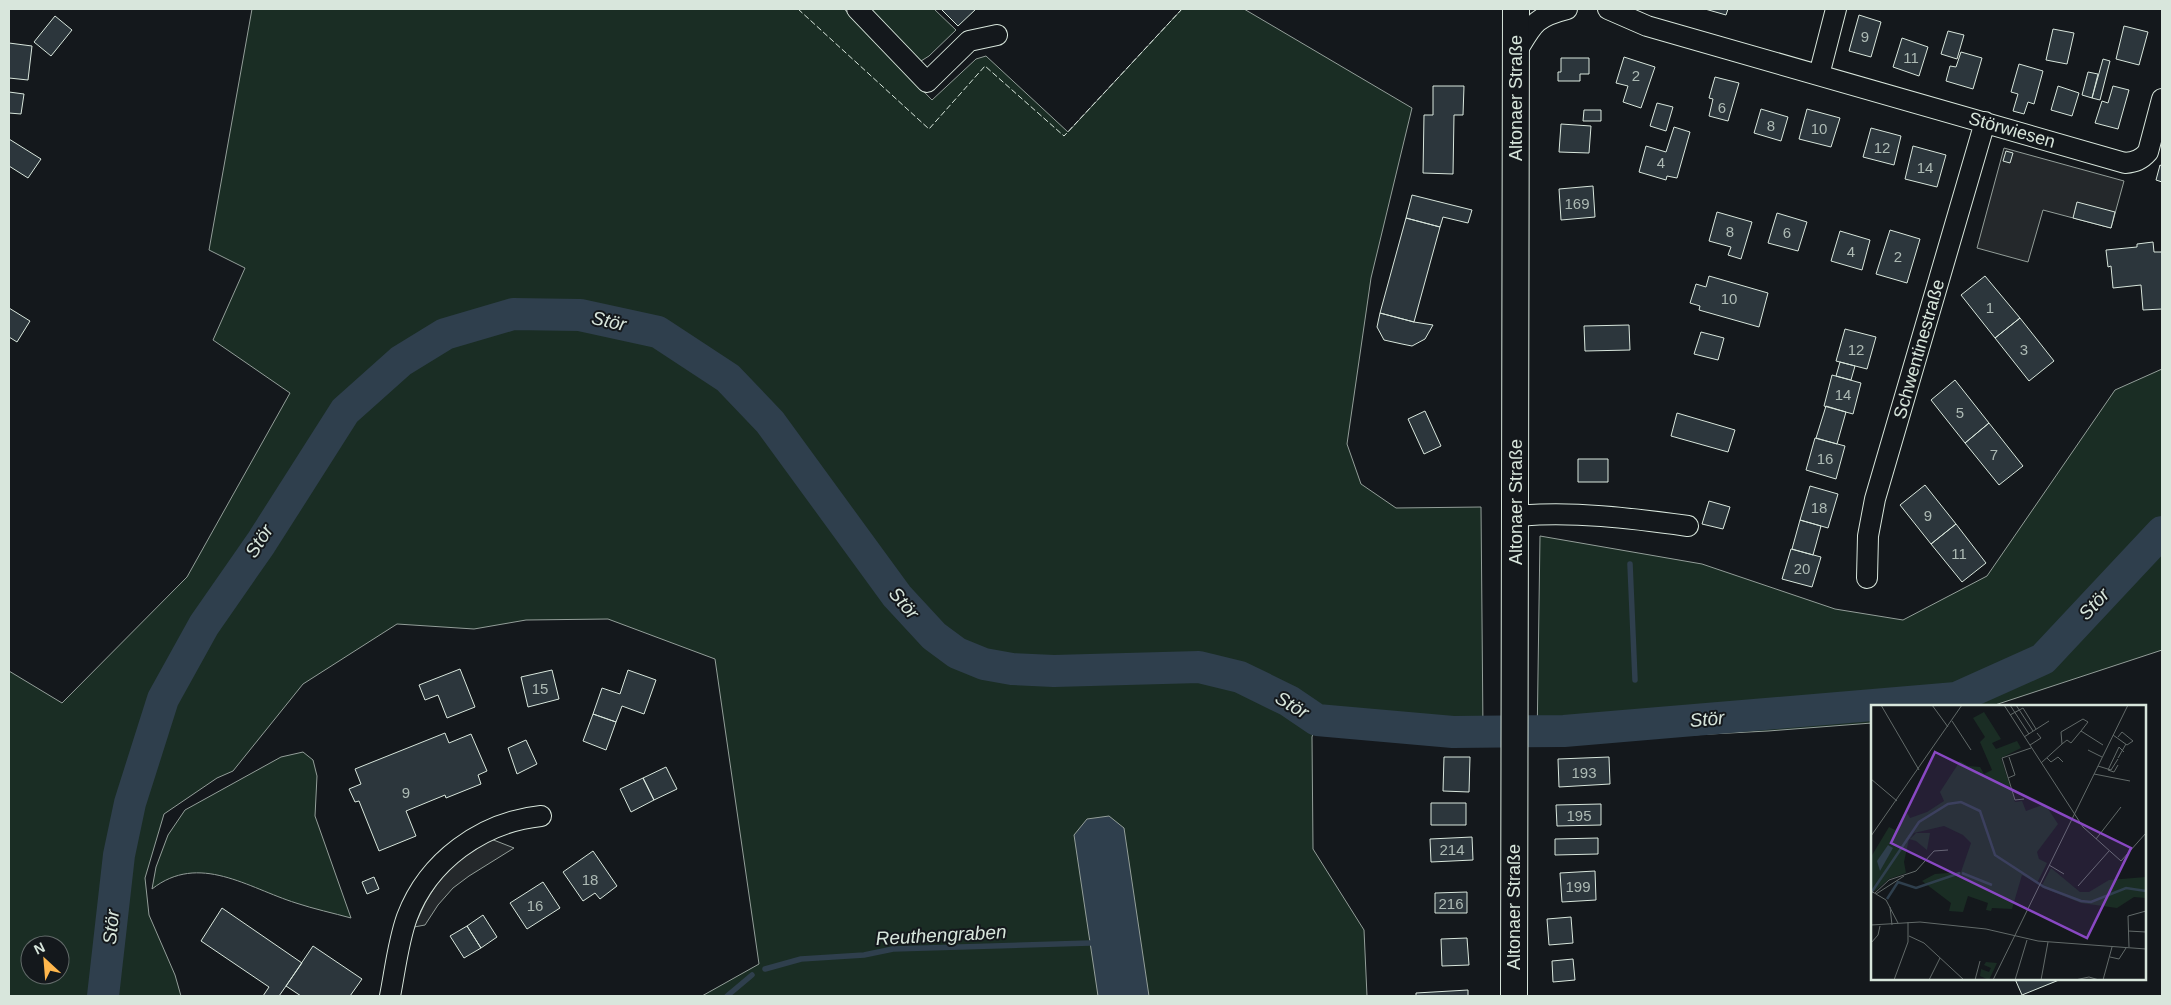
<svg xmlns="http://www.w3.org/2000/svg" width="2171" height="1005" font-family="Helvetica,sans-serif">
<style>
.green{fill:#1a2d24;stroke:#939e99;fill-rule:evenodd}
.parking{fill:#24282b;stroke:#939e99}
.water{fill:#2f3f4d;stroke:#939e99}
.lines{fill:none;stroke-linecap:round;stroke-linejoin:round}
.stream{stroke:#2f3f4d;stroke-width:5.5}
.river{stroke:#2f3f4d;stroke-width:32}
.building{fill:#2c363c;stroke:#d8e6dc}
.minor-casing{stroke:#d8e6dc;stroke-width:22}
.major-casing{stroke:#d8e6dc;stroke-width:28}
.minor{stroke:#14181c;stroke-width:20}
.major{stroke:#14181c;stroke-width:26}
.fence{stroke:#d8e6dc;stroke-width:1;stroke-dasharray:6 2.5;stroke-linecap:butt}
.labels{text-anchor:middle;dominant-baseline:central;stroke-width:4;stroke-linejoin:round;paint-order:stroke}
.number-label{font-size:15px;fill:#adbab4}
.street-label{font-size:18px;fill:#d8e6dc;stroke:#14181c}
.water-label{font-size:19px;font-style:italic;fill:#d8e6dc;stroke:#14181c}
.inset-river{fill:none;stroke:#2f3f4d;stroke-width:2.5}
.inset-road{fill:none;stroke:#626a69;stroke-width:1}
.view{fill:#8948c3;fill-opacity:0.15;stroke:#8948c3;stroke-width:2.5}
.inset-edge{fill:none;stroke:#d8e6dc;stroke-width:2.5}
</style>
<rect width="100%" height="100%" fill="#14181c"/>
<path class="green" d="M252,9H844L932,100L976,59L986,56L1068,132L1182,9H1244L1412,108L1371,278L1347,444L1361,484L1396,508L1481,507L1483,732H1453L1317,720L1312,737L1313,849L1364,930L1367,996H702L759,964L715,659L608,619L526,620L474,629L397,624L303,684L233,771L217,778L164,814L145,878L149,915L175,975L181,996H9V671L62,703L187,577L290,393L213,340L245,268L209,250ZM30,945H60V975H30Z
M868,9H934L956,30L929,56L921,61Z
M2162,369V650L1992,706H1872V723L1768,731L1537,743L1540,536L1702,564L1835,609L1903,620L1987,576L2115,390Z
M303,752L313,760L317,776L315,816L351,918C333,913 314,909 296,903C248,888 199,852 152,889L156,867L168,835L185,810L281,757Z"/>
<path class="parking" d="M2004,148L2124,181L2111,228L2043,210L2028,262L1977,248Z
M491,839L514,848L469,876L453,888L438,905L425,925L414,927L425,903L436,885L450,869L468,853Z"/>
<path class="water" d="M1109,816L1124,828L1149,996H1098L1074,835L1087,819Z"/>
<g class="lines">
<path class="stream" d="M1630,564L1635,680
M765,969L801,959L864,955L893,949L1090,943
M727,996L752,975"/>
<path class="river" d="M103,996L119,855L130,803L163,699L204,625L261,543L345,411L401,361L445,334L513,314L580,315L658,332L728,378L770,422L897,596L934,636L957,653L984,664L1012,669L1054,671L1199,667L1240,677L1289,701L1317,720L1453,732L1564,731L1956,698L2043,659L2162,532"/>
</g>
<path class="building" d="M941,9H976L958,26Z
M1705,9H1728L1726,15Z
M1859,15L1881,22L1871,57L1849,51Z
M55,16L72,30L51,56L34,42Z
M2124,26L2148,32L2139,65L2116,59Z
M2053,29L2074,33L2067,64L2046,60Z
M1948,31L1964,35L1957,59L1941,54Z
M1902,38L1928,47L1919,76L1893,67Z
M9,43L32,46L28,80L9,78Z
M1961,52L1982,58L1973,89L1946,81L1950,66L1956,67Z
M1624,57L1655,67L1641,108L1623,102L1628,86L1616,83Z
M1561,58H1589V74H1580V81H1558V72H1561Z
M2103,59L2110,61L2100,100L2092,98Z
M2019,64L2043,71L2034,104L2028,102L2024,114L2013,111L2018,94L2011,92Z
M2088,72L2098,74L2092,98L2082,95Z
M1715,77L1739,83L1728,121L1709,116L1713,99L1709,98Z
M1433,86H1464L1463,115H1454L1453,174L1423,173L1424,115H1433Z
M2058,86L2079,93L2072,116L2051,110Z
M2113,86L2129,90L2118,129L2095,123L2102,101L2108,103Z
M9,92L24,94L21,114L9,113Z
M1657,103L1673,107L1666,131L1650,126Z
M1761,109L1788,117L1781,141L1754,133Z
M1807,109L1840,118L1831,147L1799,139Z
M1584,110H1601V121H1583Z
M1561,124L1591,126L1589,153L1559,152Z
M1674,127L1690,132L1677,178L1667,176L1666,180L1639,172L1646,146L1666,152Z
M1871,128L1901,136L1894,165L1863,157Z
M9,139L41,159L28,178L9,166Z
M1913,146L1946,155L1937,187L1905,179Z
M2006,151L2013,153L2010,163L2003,161Z
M2160,165L2162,166V182L2156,180Z
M1593,186L1595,217L1561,220L1559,189Z
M1412,195L1472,210L1468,223L1443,217L1440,227L1406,218Z
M2077,202L2115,212L2111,228L2073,218Z
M1717,212L1752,222L1741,259L1728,255L1731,247L1709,241Z
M1777,213L1807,222L1798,251L1768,243Z
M1406,218L1440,227L1414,322L1380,313Z
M1890,230L1920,239L1907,283L1876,274Z
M1840,231L1870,240L1862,270L1831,261Z
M2153,242L2154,252H2162V309L2143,310L2141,285L2113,288L2111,266L2108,267L2106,250L2137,247V244Z
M1709,276L1768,293L1759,327L1699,310L1700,306L1690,303L1696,284L1706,287Z
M1985,276L2020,318L1995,338L1961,295Z
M9,308L30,321L17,342L9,337Z
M1380,313L1414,322L1433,325L1425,339L1412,346L1402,344L1384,340L1377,327Z
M2020,318L2054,361L2029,381L1995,338Z
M1629,325L1630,350L1585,351L1584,326Z
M1845,329L1876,337L1867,369L1836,361Z
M1701,332L1724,338L1718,360L1694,354Z
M1840,362L1855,366L1851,380L1836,376Z
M1832,375L1861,383L1853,414L1824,406Z
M1955,380L1989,423L1965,443L1931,400Z
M1826,406L1846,412L1837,444L1816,438Z
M1425,411L1441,446L1424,454L1408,419Z
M1677,413L1735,430L1728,452L1671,436Z
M1989,423L2023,466L1999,485L1965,443Z
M1815,438L1845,446L1836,479L1806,470Z
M1578,459H1608V482H1578Z
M1925,485L1956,524L1931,544L1900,505Z
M1810,486L1838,494L1828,528L1800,520Z
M1709,501L1730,507L1723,529L1702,524Z
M1800,520L1821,526L1813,555L1792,549Z
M1956,524L1986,563L1962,582L1931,544Z
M1791,549L1821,557L1812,587L1782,579Z
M460,669L475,707L447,718L438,695L425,700L419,685Z
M552,670L559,699L528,707L521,677Z
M628,670L656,680L644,714L622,706L616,722L593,714L602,688L620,694Z
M593,714L616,722L606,750L583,741Z
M445,733L449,743L471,734L487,771L478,775L481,784L446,798L445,795L406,811L416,836L379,851L359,801L355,802L349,789L361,784L355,769Z
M526,740L537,764L517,774L508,748Z
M1444,757H1470L1469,792L1443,791Z
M1609,757L1610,784L1559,787L1558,759Z
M666,767L677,789L654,800L643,778Z
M643,778L654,800L631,812L620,789Z
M1431,803H1466V825H1431Z
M1601,804V825L1557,826L1556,805Z
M1472,837L1473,860L1431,862L1430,839Z
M1598,838V854L1555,855V839Z
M593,851L617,886L600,899L595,893L583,901L563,872Z
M1595,871L1596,900L1562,902L1560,873Z
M374,877L379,889L367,894L362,882Z
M543,882L560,908L527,929L510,903Z
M1467,892V913H1435V893Z
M222,908L302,963L279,996H263L269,987L201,941Z
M483,915L497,937L481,948L467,926Z
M1571,917L1573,943L1549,945L1547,919Z
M467,926L481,948L464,958L450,936Z
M1467,938L1469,965L1442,966L1441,939Z
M313,946L362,979L350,996H301L286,986Z
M1573,959L1575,980L1553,982L1552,961Z
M2015,979H2058L2059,980L2022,995Z
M1468,990V996H1416V993Z"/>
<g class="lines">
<g class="minor-casing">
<path id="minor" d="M857,9L927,82L969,41L997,35
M1608,9L1647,26L2125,163C2135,162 2141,160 2148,152L2162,99
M1517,51C1533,24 1535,17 1567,9
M1819,75L1836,9
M1516,516C1573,511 1630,518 1688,526
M1867,578L1868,536L1875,499L1985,122
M390,996C395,971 398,942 407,917C428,861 482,822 541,816"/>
</g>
<g class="major-casing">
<path id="major" d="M1514,996L1516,9"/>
</g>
<use href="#minor" class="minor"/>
<use href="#major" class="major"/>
<path class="fence" d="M798,9L929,129L985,66L1064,136L1182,9"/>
</g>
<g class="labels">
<g class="number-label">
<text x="1865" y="36">9</text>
<text x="1911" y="57">11</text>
<text x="1636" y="75">2</text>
<text x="1722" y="107">6</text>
<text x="1771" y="125">8</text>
<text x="1819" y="128">10</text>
<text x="1882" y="147">12</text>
<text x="1661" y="162">4</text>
<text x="1925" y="167">14</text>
<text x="1577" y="203">169</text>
<text x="1730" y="231">8</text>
<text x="1787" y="232">6</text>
<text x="1851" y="251">4</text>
<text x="1898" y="256">2</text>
<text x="1729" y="298">10</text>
<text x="1990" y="307">1</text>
<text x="1856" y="349">12</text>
<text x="2024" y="349">3</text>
<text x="1843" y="394">14</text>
<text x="1960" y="412">5</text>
<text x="1994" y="454">7</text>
<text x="1825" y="458">16</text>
<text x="1819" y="507">18</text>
<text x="1928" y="515">9</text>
<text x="1959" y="553">11</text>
<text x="1802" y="568">20</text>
<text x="540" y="688">15</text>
<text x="1584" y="772">193</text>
<text x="406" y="792">9</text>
<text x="1579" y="815">195</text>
<text x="1452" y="849">214</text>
<text x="590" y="879">18</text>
<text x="1578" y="886">199</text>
<text x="1451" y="903">216</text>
<text x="535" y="905">16</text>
</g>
<g class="street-label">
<text transform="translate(1516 98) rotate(-90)">Altonaer Straße</text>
<text transform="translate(2012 130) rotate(16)">Störwiesen</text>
<text transform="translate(1919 349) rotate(-74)">Schwentinestraße</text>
<text transform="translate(1516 502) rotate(-90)">Altonaer Straße</text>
<text transform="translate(1514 907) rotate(-90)">Altonaer Straße</text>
</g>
<g class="water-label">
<text transform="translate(609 321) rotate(13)">Stör</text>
<text transform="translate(259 541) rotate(-57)">Stör</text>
<text transform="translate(904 603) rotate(49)">Stör</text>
<text transform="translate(2094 604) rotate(-47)">Stör</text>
<text transform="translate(1292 705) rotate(31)">Stör</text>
<text transform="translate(1707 719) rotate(-5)">Stör</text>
<text transform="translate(111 927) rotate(-84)">Stör</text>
<text transform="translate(941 935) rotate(-3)">Reuthengraben</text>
</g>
</g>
<g transform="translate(1871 705)">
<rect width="275" height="275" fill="#14181c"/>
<path d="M113,7L130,34L121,38L125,44L146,36L150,43L130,53L144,97L151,96L155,106L174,99L187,119L166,147L168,154L176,158L166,178L151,170L141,204L121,203L120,206L115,205L117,198L97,191L92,207L78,206L80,198L51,176L64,169L90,167L100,138L92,130L73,121L43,128L39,134L45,128H59L56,145L45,136L38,134L33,157L35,168L18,174L4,186L0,184V152L18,122L24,125L36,108L39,113L56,107L73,96L69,87L89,56L97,61L109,62L113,69L121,65L109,37L114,32L102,13ZM180,163L209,187H218L238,175L275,172V193L263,192L246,203L210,198L170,182ZM115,257L126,258L118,275L109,271L110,264L118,267L120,263L113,260Z" fill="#1a2d24"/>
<path d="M17,140L22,143L9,166L6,156Z" fill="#2f3f4d"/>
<path class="inset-river" d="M91,168L121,180M0,188L48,117L77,99L90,97L109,106L124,150L173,182L210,196L220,197L255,183L275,186M16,194L27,177L45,183L89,168"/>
<path class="inset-road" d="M10,0L48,65M61,0L77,22M133,0L212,122L250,156L275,128M139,0L158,29M145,0L162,26M139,10L152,3L165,24M81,16L100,45M242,30L256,40L262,36L251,27L247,32M153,32L178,16M191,39L196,35L200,38L210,26M159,40L170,33L166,28M217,45L231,52M176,53L180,57L187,52L192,57M247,53L255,39M170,58L191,39L190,27L212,14L217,17L210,26L232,40M247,60L243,67L237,65L248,42L253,47M227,61L240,65L247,54M223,69L259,76M137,73L144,70L138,52M0,74L26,96M153,94L144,95L131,53L160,43M0,131L91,0M225,134L250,102M178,160L193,169M207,181L238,146M0,186L15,195L27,218M4,188L18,175L45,166L63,146L77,145M5,189L33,171M19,202L21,220M0,220L49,217L115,224L167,236L275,244M257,226L275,227M38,231L53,238L93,275M0,238L7,230L9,221M258,242L257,211L275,206M239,252L248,254L255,243M23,275L37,237V217M58,275L69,253M104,275L109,256M122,275L257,0M144,275L156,235M170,275L177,237M204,275L218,272L228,275M232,275L241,242"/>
<path class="view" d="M64,47L260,143L216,233L20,138Z"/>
<rect width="275" height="275" class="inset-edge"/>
</g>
<rect width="2171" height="1005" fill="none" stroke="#d8e6dc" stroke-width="20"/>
<g transform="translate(45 960) rotate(334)"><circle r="24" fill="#14181c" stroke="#626a69"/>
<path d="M0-4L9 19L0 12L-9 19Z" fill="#ffb74d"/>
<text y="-8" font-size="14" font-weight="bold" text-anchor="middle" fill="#d8e6dc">N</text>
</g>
</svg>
